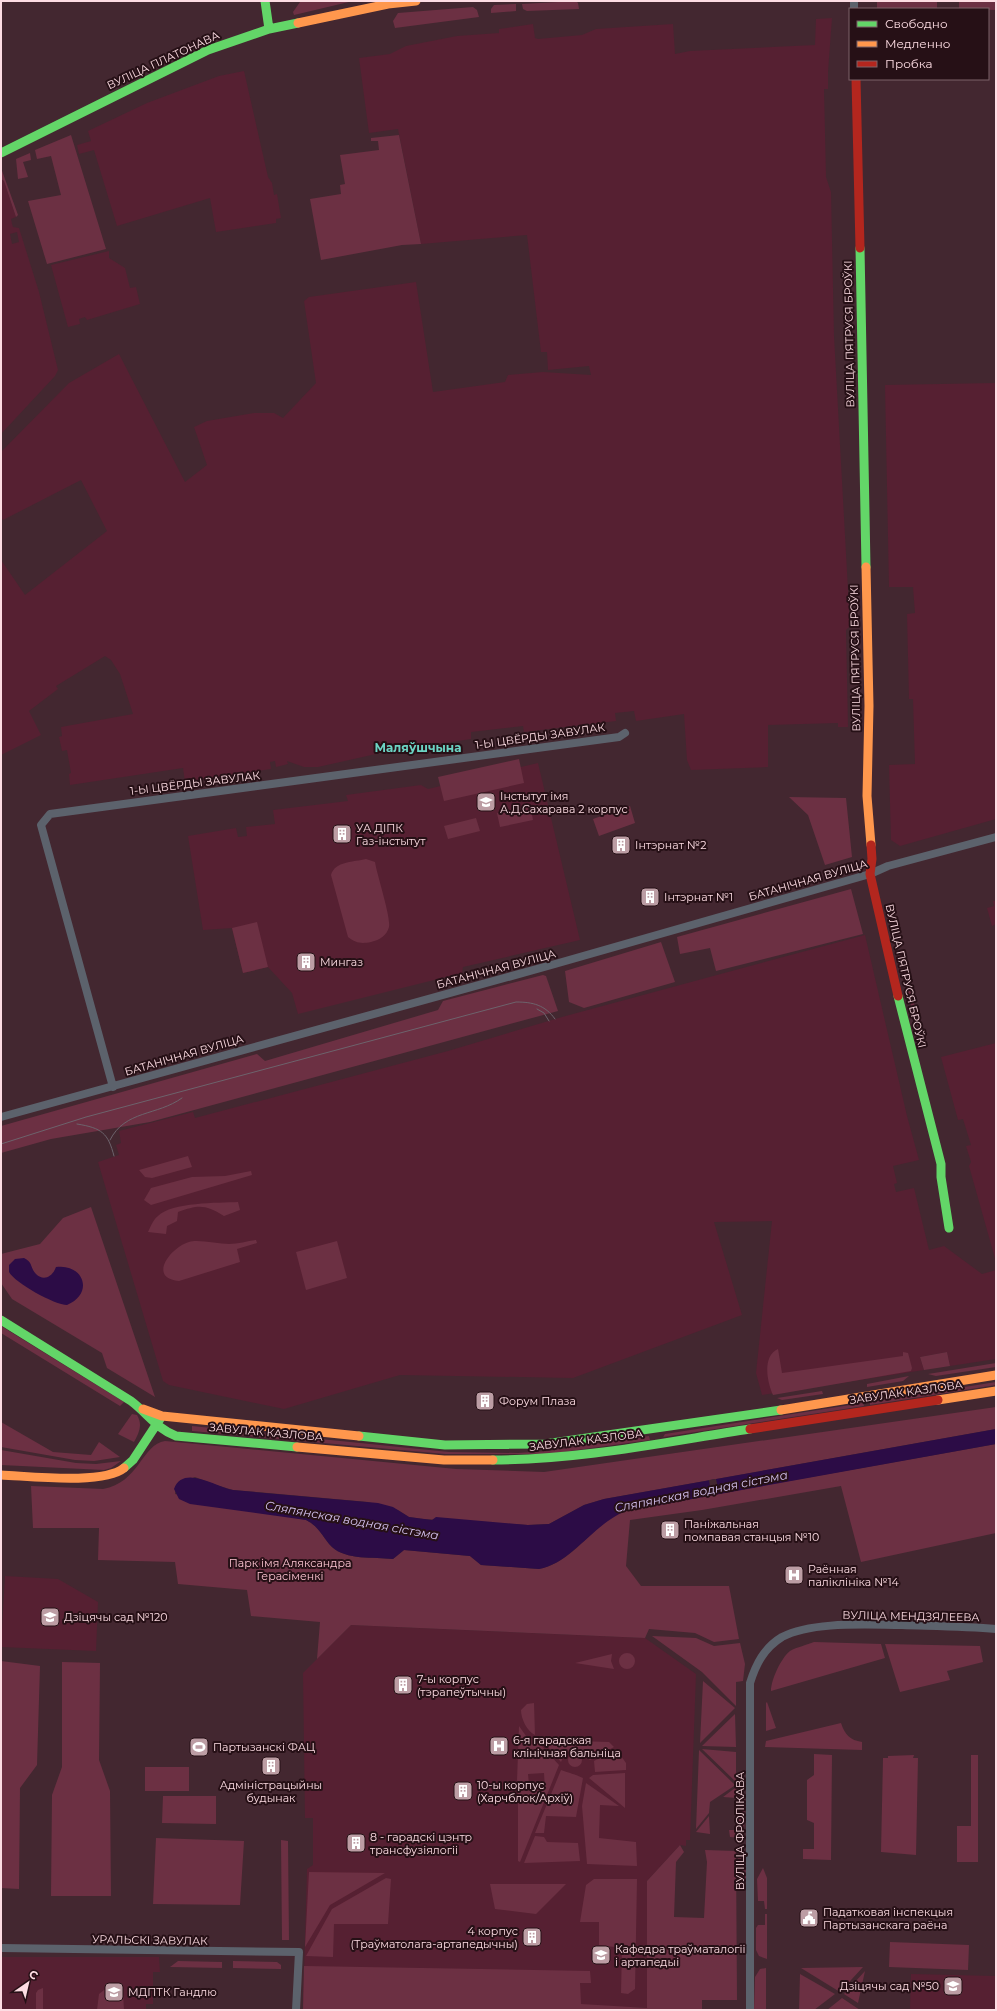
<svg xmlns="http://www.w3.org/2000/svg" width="997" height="2011" font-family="Montserrat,sans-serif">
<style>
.built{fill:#562032;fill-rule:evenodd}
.green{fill:#6c3043}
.water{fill:#2c0c46}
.pier{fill:#432730}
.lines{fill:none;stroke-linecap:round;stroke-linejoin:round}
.street{stroke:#5c626c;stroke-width:8}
.fast{stroke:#63d668;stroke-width:9}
.slow{stroke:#ff974d;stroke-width:9}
.jam{stroke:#b3261e;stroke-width:9}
.tram{stroke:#6d636c;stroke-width:1}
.labels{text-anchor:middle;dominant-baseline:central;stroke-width:4;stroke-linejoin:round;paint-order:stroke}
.street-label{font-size:11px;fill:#fddce3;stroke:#261016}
.poi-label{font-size:11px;fill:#fddce3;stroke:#261016;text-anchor:start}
.park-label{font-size:11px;fill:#fbc3d0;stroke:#261016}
.neighbourhood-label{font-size:12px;font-weight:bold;fill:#6cd4c4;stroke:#261016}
.water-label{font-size:12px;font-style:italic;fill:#d5c3f1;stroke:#261016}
</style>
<rect width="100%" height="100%" fill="#432730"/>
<path class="built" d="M832,18L828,72V89H824L826,177L831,192L834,336L850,626L846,630L848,727H838V723L768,725V767L691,770L687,760L684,714L636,721L634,711L615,713L616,721L524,732L523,726L471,732V739L376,754L318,767H304L287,761L288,764L276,767L275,761L270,762L271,769L185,782L183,768L70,785L69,774L71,773L67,750L62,751L59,737L62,736L61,727L133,714L120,674L111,660L105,656L56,686L58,689L29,711L41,735L1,755V560L25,595L107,531L81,480L3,520L1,517V452L69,383L119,354L185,482L207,465L194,427L207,421L254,413H274L283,418L316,383L304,301L309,297L416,282L433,392L505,382L508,375L543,372L591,375L589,366L548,370L547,352H541L527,235L421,244L398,129L369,133L359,58L390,54L406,46L457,36L499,33V29L533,24L535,38L538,39L582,35L596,29L673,24L675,54L690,51L815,45L816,19Z
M244,71L268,177L272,183L274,195L277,194L281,218L276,219V223L216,232L210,198L117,226L94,150L79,154L77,145L91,141L88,131L147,103L219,76Z
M1,179L4,181L16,217L11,219L12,224L13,227L19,228L39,292L58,370L55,376L1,434ZM17,232L19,242L12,244L10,234Z
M109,251V258L125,268L130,288L136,287L140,304L87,320L85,317L79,319L80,324L68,327L51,265Z
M996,383V819L900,846L891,840L889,765L915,764L913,699H909L907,614L915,613L913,587H889L885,385Z
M538,763L580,940L463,967L462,973L298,1014L292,993L268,967L243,973L232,928L203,930L188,836L236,828L238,837L247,836L246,827L275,824L273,810L348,801L346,795L421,785L428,789Z
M993,901H996V924L992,926L987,908L994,906Z
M865,935L907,1116L919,1160L893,1166L897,1183L894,1184L896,1192L914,1188L929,1250L944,1246L982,1274L996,1270V1359L950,1366L947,1352L920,1357L924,1370L762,1395L756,1373L772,1221L714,1222L742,1315L573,1378L400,1375L284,1409L169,1385L163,1381L98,1162L119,1155L116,1145L121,1143L119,1131L193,1112L195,1118L448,1051L562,1017Z
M996,1043V1262L969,1166L971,1162L966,1146L971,1145L963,1119L958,1120L941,1057Z
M5,1576L58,1579L98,1602L96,1651L1,1647Z
M351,1625L645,1638L696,1674L690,1840H686V1846L680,1845L647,1881V2008L631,2007V2010H303L307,1869L313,1865V1818H305L303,1673Z
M1,1957H159L160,1972H153V2004H146V2010H1Z
M911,1974L996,1976V2010H910Z"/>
<path class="green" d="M309,1H353L294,15L293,12L300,2Z
M576,1L578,3L579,9L527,11L523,9L522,4Z
M877,1H937V9H877Z
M959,1H996V10L959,9Z
M516,4V11L491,13V9L494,5Z
M473,7L477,10L479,17L395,28L393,21L398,13Z
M71,135L106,249L47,264L28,201L61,195L51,156L37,159L35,150Z
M399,135L421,244L402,245L321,260L310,199L341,194L340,185L345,184L340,155L379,150L378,141H371V138Z
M30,153L31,160L23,162L28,177L18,179L16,159Z
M1,168L18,215L16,217L4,181L1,179Z
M519,759L524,783L444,801L438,777Z
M789,797L846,798L852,857L825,865L808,815Z
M530,805L533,820L500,827L497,813Z
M630,806L635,823L599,836L593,819Z
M476,818L480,831L448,839L444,826Z
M366,859L375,862C377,875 391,917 389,927C387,935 380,940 371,942C361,944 356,943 348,937L331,875C335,861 354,862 366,859Z
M851,889L863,934L716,971L710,948L680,954L677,937Z
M257,922L268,967L243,973L232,928Z
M661,942L675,982L584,1008L569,1002L565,971Z
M904,968L921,1028L916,1024L902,972Z
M543,975L546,976L558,1011L150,1122L51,1139L1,1153V1126L257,1054L265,1061L438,1010L443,1001Z
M188,1156L192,1167L152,1178L145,1177L139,1170Z
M251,1171L252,1175L151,1205L144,1200L151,1188L192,1177L225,1176Z
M238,1202L240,1210L224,1216C205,1204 198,1205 178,1212L177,1221L167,1226L166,1234L148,1232C151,1226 153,1220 158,1216C172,1202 218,1203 238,1202Z
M91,1207L155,1397L107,1368L102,1353L12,1299L1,1283V1254L40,1244L63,1218Z
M256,1240L257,1243L237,1249L240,1262L179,1281C147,1278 171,1247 189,1242C198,1239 218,1244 229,1244C238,1244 247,1241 256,1240Z
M337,1241L347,1278L306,1290L296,1252Z
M1,1326L124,1402L120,1406L1,1333Z
M778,1349L782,1373L903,1356V1352L908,1353L912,1368L911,1371L773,1395C767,1382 762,1356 778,1349Z
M947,1352L950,1366L924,1370L920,1357Z
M996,1363V1367L936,1376L928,1374Z
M909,1376L903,1381L867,1387V1384Z
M996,1382V1385L870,1405V1402Z
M822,1391L823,1394L782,1400L777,1398Z
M863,1403L864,1406L663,1437L665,1434Z
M996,1407V1429L604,1499L584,1505L549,1524L528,1525L423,1519L409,1517L398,1510L368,1502L233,1490L216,1485L195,1477L176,1485L175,1494L306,1520C320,1527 322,1537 332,1547C346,1560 374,1557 393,1559L404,1550L470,1556L481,1565L539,1569C571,1563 590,1529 617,1514C623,1511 631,1509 638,1508L996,1444V1533L861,1562L841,1486L702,1510L630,1520L626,1566L641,1586H729L739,1639L714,1642L695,1633L649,1629L645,1638L351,1625L317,1659L320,1622L251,1616L247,1590L178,1584L175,1562L98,1560L99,1528H33L31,1486L103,1489C139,1483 142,1444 165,1441L456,1469L544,1472Z
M132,1414L137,1415C143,1425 139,1433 134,1442L118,1434Z
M1,1422L53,1452L91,1455L99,1442L120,1457L94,1461L75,1460L1,1447Z
M192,1426L449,1452L518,1453L548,1451L649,1436L650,1440L548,1454H445L192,1431Z
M1,1450L76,1463L96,1464L121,1461L111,1468L104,1470L1,1465Z
M652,1636L696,1638L714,1646L740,1643L745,1664L743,1681L736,1682V1706L702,1672Z
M814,1642L881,1644L885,1658L771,1691C771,1680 781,1658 790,1651C797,1647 807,1645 814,1642Z
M885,1644L980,1646L983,1662L947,1671L950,1680L900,1692Z
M619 1661a8 8 0 1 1 16 0a8 8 0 1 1-16 0Z
M612,1654L611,1661L614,1669L575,1663Z
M1,1661L40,1666L37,1765L20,1788L19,1889L1,1888Z
M62,1662L100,1663L99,1760L110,1791L111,1896H51L52,1795L62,1767Z
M703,1681L735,1708L700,1743Z
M767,1702L776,1728L766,1731V1703Z
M534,1703L535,1735C527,1731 521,1719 521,1710L527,1704Z
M735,1714L736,1747L702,1746Z
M841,1723C845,1735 850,1740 862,1742V1750L765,1747L766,1741Z
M519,1726L526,1736L536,1740L559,1765L520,1862L518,1861V1791L545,1789L544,1773L528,1774L529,1785H522L517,1781Z
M542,1740L609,1742L614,1747L590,1760C581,1752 577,1747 565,1753L561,1762Z
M616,1749L626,1763V1770L595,1772L594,1761Z
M702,1749L736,1752V1782Z
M699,1750L735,1785L734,1786L710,1802L709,1813L696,1829Z
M568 1760a7 7 0 1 1 14 0a7 7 0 1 1-14 0Z
M814,1754L832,1755L831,1860L803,1859V1849H814V1823L807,1820V1780L814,1775Z
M914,1755L913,1758H918L916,1855L881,1852L883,1758H888V1756Z
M971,1755H978V1862H957V1826H971Z
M145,1767H189V1791H145Z
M561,1770C569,1773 575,1774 583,1778L576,1817L546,1816L544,1833H535Z
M625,1773V1808L589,1778L593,1775Z
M586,1783L619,1806L600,1805L599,1838L636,1842L637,1866L587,1864L582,1806Z
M735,1788L745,1796L744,1831L741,1838L730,1837L729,1830H737V1798L723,1797Z
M163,1796H216V1824L162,1823Z
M709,1816L710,1834L696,1832Z
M535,1836L544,1837L547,1842L578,1843L580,1861L524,1863Z
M156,1838L244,1841L240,1905L153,1904Z
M281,1840L288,1841L289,1940H282Z
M680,1845L684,1852L676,1862L674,1917L704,1918L707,1862L705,1850L736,1851L737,2000H702V2010H303L304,1966L590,1971L591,1983H580L581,2004L647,2008V1881Z
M738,1851L745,1857L746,1879L738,1878Z
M763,1868L767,1878V1909H765L764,1901H758L757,1879Z
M309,1872L385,1873L330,1905L305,1947Z
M386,1878L391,1879L388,1924H334L333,1957L306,1956L332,1909Z
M594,1879H637L635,1989L628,1994L621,1993L622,1948L599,1945V1922H580L586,1885Z
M490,1884H566L536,1914L495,1909Z
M765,1914H767V1959L759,1956L756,1950V1928L758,1925H765Z
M890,1942L969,1945L968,1970L889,1967Z
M178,1961L222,1962V1968L170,1967Z
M233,1961L277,1962L281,1965V1969L233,1968Z
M863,1967L840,1992L801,1968Z
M766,1968V2010H754L755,1977L760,1969Z
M865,1971L858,2003L844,1994Z
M800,1974L835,1994L814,2010H799Z
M108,1987L116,1988L123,1993L124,2010H97L99,1994Z
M43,1988V2010H36V1993L38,1990Z
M842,1998L860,2010H827Z"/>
<path class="water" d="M24,1258C33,1262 30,1268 36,1274C44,1282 53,1276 56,1267C83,1263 95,1293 67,1305C55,1305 15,1283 9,1272V1265L15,1259Z
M996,1429V1444L626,1511C594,1523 572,1563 539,1569L481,1565L470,1556L404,1550L393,1559C374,1557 346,1560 332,1547C322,1537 320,1527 306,1520L190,1504L179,1499L174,1489C183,1464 216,1487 233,1490L378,1503L393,1507L409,1517L432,1520L436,1517L528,1525L549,1524L584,1505L604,1499Z"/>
<path class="pier" d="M716,1479L719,1493L711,1494L709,1480Z"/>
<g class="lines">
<path class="street" d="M854,1V9
M113,1087L41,825L50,814L619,737L625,733
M1,1117L555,964L870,874L888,866L996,837
M1,1948L299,1952L296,2010
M750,2010V1683C756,1664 764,1648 782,1637C813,1621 868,1625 902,1625C933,1626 965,1626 996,1629"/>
<path class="fast" d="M265,1L269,29
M1,153L208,50L269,29L298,23
M860,248L866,567
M898,996L941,1164V1177L949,1228
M1,1320L131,1401C147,1413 157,1429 176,1436L297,1447
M359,1436L445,1445L545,1444L781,1410
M493,1460C580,1460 665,1442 750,1429
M124,1468L133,1460L160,1419"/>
<path class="slow" d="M298,23L388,4L416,1
M866,567L869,706L867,796L871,845
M938,1400L996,1391
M143,1409L162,1416L359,1436
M781,1410L996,1375
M297,1447L444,1460H493
M1,1475C29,1476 103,1485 124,1468"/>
<path class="jam" d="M856,79L860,248
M871,845L872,859L870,874L898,996
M750,1429L938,1400"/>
<path class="tram" d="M537,1009L544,1013L549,1021
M77,1124C102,1128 108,1133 114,1156
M110,1140C125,1110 157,1116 182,1098
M1,1144L86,1117L516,1002C533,1002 545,1005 555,1019"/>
</g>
<defs>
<g id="university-square" transform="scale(1)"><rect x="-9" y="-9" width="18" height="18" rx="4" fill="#bc9da4" stroke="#261016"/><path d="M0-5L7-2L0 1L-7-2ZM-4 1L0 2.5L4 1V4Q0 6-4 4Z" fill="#fff"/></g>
<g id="building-square" transform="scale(1)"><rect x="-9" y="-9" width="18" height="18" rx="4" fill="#bc9da4" stroke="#261016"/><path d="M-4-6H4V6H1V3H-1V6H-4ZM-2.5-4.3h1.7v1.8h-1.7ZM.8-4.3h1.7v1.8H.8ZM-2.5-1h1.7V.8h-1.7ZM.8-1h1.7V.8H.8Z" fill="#fff"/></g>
<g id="hospital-square" transform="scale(1)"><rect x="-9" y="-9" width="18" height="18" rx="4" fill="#bc9da4" stroke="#261016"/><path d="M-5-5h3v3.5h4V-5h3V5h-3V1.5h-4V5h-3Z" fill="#fff"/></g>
<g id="school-square" transform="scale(1)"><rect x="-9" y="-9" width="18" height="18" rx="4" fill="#bc9da4" stroke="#261016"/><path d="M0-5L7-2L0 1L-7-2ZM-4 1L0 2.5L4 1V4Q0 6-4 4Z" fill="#fff"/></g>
<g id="stadium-square" transform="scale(1)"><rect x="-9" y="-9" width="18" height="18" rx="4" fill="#bc9da4" stroke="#261016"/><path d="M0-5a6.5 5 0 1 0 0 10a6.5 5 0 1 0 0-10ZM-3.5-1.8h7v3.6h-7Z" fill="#fff"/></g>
<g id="civic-square" transform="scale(1)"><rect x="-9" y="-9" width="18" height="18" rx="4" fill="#bc9da4" stroke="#261016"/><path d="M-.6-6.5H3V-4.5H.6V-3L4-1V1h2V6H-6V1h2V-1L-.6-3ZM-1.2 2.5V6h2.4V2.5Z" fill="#fff"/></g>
</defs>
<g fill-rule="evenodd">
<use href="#university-square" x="486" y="802"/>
<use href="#building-square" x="342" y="834"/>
<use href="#building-square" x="621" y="845"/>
<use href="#building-square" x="650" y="897"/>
<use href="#building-square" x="306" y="962"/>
<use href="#building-square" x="485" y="1401"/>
<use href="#building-square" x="670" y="1530"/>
<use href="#hospital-square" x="794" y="1575"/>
<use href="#school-square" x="50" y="1617"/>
<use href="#building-square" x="403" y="1685"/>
<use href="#hospital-square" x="499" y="1746"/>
<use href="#stadium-square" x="199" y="1747"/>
<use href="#building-square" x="271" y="1766"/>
<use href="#building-square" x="463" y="1791"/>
<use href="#building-square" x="356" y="1843"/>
<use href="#civic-square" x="809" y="1918"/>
<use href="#building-square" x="532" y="1937"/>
<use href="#university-square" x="601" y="1955"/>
<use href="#school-square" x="953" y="1986"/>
<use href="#university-square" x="114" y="1992"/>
</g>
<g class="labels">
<g class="street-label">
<text transform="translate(163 60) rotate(-25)">ВУЛІЦА ПЛАТОНАВА</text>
<text transform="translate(849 334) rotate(-91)">ВУЛІЦА ПЯТРУСЯ БРОЎКІ</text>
<text transform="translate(855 658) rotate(-91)">ВУЛІЦА ПЯТРУСЯ БРОЎКІ</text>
<text transform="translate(540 736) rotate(-8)">1-Ы ЦВЁРДЫ ЗАВУЛАК</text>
<text transform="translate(195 783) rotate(-7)">1-Ы ЦВЁРДЫ ЗАВУЛАК</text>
<text transform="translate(808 880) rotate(-16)">БАТАНІЧНАЯ ВУЛІЦА</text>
<text transform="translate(496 969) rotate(-15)">БАТАНІЧНАЯ ВУЛІЦА</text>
<text transform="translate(906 976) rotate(77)">ВУЛІЦА ПЯТРУСЯ БРОЎКІ</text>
<text transform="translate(184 1055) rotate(-16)">БАТАНІЧНАЯ ВУЛІЦА</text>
<text transform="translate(906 1392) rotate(-8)">ЗАВУЛАК КАЗЛОВА</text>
<text transform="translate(266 1432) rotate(5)">ЗАВУЛАК КАЗЛОВА</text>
<text transform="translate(586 1440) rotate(-7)">ЗАВУЛАК КАЗЛОВА</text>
<text transform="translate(911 1616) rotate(1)">ВУЛІЦА МЕНДЗЯЛЕЕВА</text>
<text transform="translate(740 1831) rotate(-90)">ВУЛІЦА ФРОЛІКАВА</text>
<text transform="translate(150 1940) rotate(1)">УРАЛЬСКІ ЗАВУЛАК</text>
</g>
<g class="poi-label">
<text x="500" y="796">Інстытут імя<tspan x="500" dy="13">А.Д.Сахарава 2 корпус</tspan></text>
<text x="356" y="828">УА ДІПК<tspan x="356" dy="13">Газ-інстытут</tspan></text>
<text x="635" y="845">Інтэрнат №2</text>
<text x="664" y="897">Інтэрнат №1</text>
<text x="320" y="962">Мингаз</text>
<text x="499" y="1401">Форум Плаза</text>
<text x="684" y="1524">Паніжальная<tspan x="684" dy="13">помпавая станцыя №10</tspan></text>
<text x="808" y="1569">Раённая<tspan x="808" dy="13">паліклініка №14</tspan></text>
<text x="64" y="1617">Дзіцячы сад №120</text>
<text x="417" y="1679">7-ы корпус<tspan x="417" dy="13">(тэрапеўтычны)</tspan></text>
<text x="513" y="1740">6-я гарадская<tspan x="513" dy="13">клінічная бальніца</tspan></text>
<text x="213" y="1747">Партызанскі ФАЦ</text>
<text x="271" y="1785" text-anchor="middle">Адміністрацыйны<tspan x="271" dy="13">будынак</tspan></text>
<text x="477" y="1785">10-ы корпус<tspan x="477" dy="13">(Харчблок/Архіў)</tspan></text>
<text x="370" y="1837">8 - гарадскі цэнтр<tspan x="370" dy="13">трансфузіялогіі</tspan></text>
<text x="823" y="1912">Падатковая інспекцыя<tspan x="823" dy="13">Партызанскага раёна</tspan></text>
<text x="518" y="1931" text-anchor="end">4 корпус<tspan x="518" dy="13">(Траўматолага-артапедычны)</tspan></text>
<text x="615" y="1949">Кафедра траўматалогіі<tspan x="615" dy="13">і артапедыі</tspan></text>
<text x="939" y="1986" text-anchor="end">Дзіцячы сад №50</text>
<text x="128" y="1992">МДПТК Гандлю</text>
</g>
<g class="park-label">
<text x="290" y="1563">Парк імя Аляксандра<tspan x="290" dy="13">Герасіменкі</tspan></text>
</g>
<g class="neighbourhood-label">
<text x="418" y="747">Маляўшчына</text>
</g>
<g class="water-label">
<text transform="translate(701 1491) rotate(-11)">Сляпянская водная сістэма</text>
<text transform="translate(352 1520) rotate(10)">Сляпянская водная сістэма</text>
</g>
</g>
<rect width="997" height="2011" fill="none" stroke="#fddce3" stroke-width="4"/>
<rect x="849" y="8" width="140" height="72" fill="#261016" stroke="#7c6268"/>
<rect x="857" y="21" width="20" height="6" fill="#63d668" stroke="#7c6268"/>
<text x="885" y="28" font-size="12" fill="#fddce3">Свободно</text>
<rect x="857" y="41" width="20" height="6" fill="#ff974d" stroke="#7c6268"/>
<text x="885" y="48" font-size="12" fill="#fddce3">Медленно</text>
<rect x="857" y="61" width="20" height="6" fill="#b3261e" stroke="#7c6268"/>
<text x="885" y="68" font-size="12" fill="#fddce3">Пробка</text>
<g transform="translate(28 1983) rotate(34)" stroke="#261016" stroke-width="3" paint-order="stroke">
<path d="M0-3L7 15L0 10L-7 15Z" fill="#fddce3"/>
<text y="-6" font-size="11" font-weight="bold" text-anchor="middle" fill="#fddce3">С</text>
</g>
</svg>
